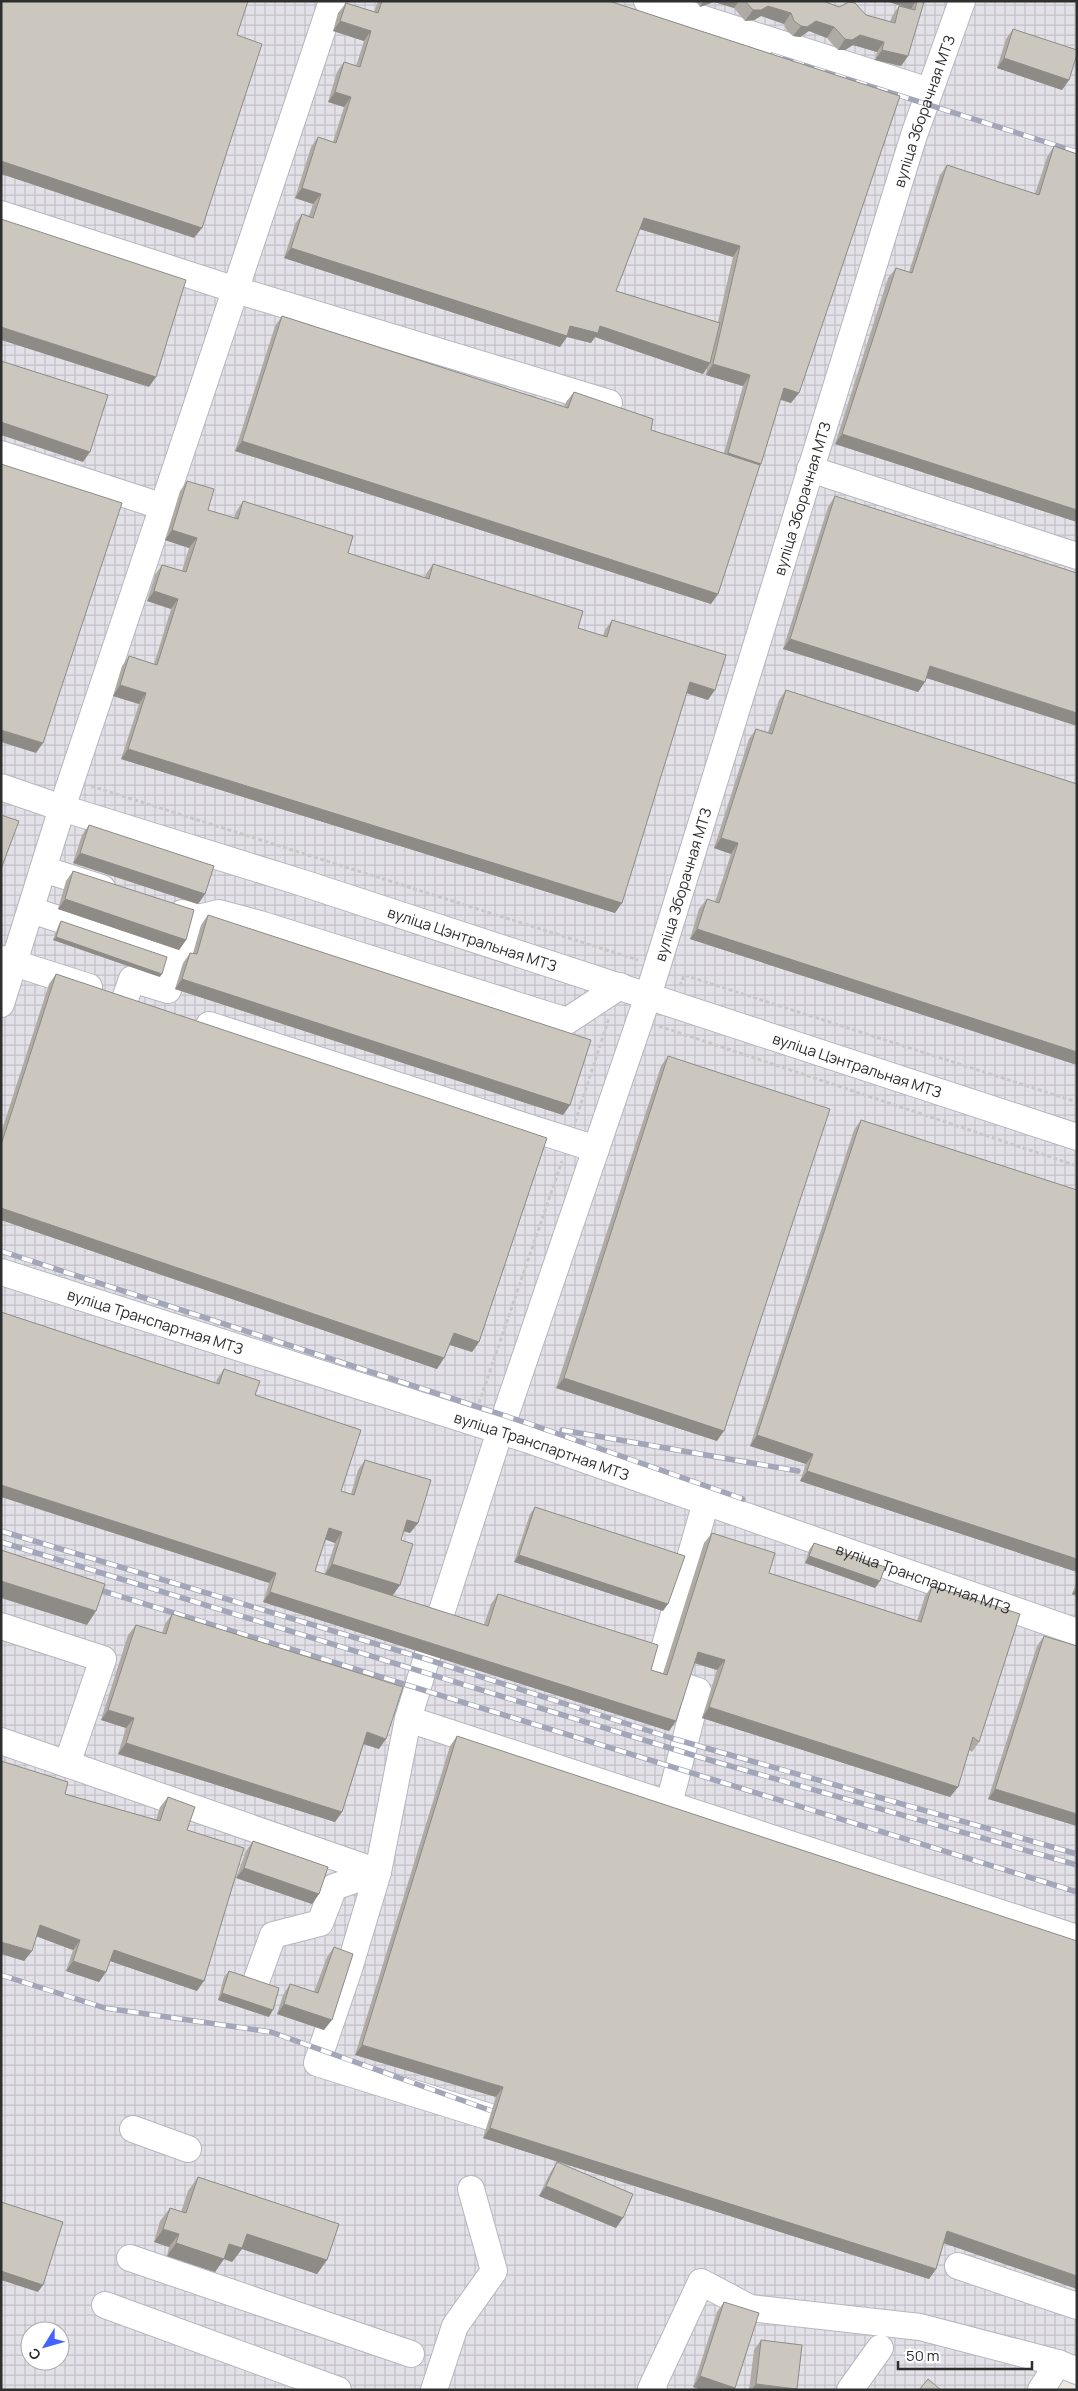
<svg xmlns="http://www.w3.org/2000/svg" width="1078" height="2391" font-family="Manrope,sans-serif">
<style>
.industrial{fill:url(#industrial-grid);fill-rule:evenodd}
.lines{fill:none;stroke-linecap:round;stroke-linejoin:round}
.minor-casing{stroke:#b4b7c1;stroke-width:28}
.path{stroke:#c9c9c9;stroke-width:3;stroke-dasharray:4 2.5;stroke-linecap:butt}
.minor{stroke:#fff;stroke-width:26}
.rail-casing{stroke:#a3a6b8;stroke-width:5.5}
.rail{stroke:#fff;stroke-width:4;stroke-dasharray:11;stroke-linecap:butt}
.wall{fill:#afaba4;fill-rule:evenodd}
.shaded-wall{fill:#8e8b86}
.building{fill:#cbc7bf;stroke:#8e8b86}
.labels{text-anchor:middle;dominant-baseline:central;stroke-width:4;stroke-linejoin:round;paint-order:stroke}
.street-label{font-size:15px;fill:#2e2e2e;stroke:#fff}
</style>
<defs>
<pattern id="industrial-grid" width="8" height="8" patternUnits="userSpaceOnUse" patternTransform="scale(1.25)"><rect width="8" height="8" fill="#e3e1e8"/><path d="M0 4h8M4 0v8" fill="none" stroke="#c3c1c7"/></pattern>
</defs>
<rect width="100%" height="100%" fill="#efe9e1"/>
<path class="industrial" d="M1,1H1077V2373L1046,2369L1040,2390H1ZM30,2331H60V2361H30Z"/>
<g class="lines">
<g class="minor-casing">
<g id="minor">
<path d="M647,1L929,91"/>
<path d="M1,214L236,290L609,403"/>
<path d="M1,454L164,507"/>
<path d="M810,469L1077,556"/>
<path d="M1,787L62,808L332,1"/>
<path d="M43,869L102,888"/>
<path d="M31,910L177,958"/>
<path d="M198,918L219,913L260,924L567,1021L620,986"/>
<path d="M1,959L89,987"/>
<path d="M125,999L132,979L168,990L177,958L187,960L198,918L182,913"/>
<path id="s1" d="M1,1004L62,808L303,883L1077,1137"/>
<path d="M209,1025L596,1149"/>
<path id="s2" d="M1,1272L526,1439L1077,1632"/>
<path id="s3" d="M438,1623L500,1431L648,996L914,135L962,1"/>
<path d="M1,1626L103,1659L67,1764"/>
<path d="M661,1679L656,1677L706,1502"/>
<path d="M408,1719L1077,1938"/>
<path d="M1,1741L378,1872L408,1719L428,1654"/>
<path d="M669,1804L698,1691L682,1686"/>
<path d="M378,1872L349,1969L317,2063L490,2117"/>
<path d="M257,1979L273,1935L320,1923L334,1887L378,1872"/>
<path d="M133,2129L188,2149"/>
<path d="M130,2258L411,2354"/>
<path d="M958,2266L1077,2306"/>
<path d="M105,2305L338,2390"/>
<path d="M434,2390L455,2326L494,2271L471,2189"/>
<path d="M654,2390L651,2389L701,2282L750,2308L920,2327L1058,2363L1077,2371"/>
<path d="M850,2390L880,2348"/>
<path d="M1041,2390L1058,2363"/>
</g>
</g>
<path class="path" d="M91,786L638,960
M680,986L684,975L1077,1102
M659,1026L1077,1166
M575,1122L609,1018
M479,1403L562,1161"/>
<use href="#minor" class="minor"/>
<g class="rail-casing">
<path id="rail" d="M772,55L1077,152
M1,1251L530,1424L743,1499
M562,1430L798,1471
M1,1531L426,1659L671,1738L1077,1854
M1,1542L699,1757L1077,1865
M90,1587L1077,1892
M1,1975L105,2008L271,2032L492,2111"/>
</g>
<use href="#rail" class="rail"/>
</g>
<path class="wall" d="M378,1H609L900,96L791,403L780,400L718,594L711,604L235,451L275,326L282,316L565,407L566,402L574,392L651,430L724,453L743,386L706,375L707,368L703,374L595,337L591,343L567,337L560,347L284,258L295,224L302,214L309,216L313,204L295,198L311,147L318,137L333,142L344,107L328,102L337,72L344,62L356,66L364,41L333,31L338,13L346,3L374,12ZM639,229L733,257L718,322L616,291Z
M696,1H823L839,7L890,22L892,16L899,6L904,7L886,1H925L923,3L908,56L901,66L875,60L877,52L853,45L845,50H838L827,38L809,31L800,37L793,36L787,31L784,24L761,16L754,20L745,21L734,8L714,2L700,7Z
M1013,29L1069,80L1062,90L997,68L1006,39Z
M1054,146L1077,154V522L835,444L888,278L896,268L909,272L940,175L947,165L1035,194L1047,157Z
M187,481L208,510L234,518L236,512L243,501L348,553L425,578L426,574L433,564L578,628L603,636L605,630L612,620L708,700L687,693L615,913L121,759L139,704L113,696L122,666L129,656L154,664L171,609L147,601L155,575L162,565L182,571L189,548L165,540L180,491Z
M835,496L927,678L918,692L783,649L828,507Z
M786,690L1077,784V1065L690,939L699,909L707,899L715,902L731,854L714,848L749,739L756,729L768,732L779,700Z
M89,825L205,894L198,904L73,863L82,835Z
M73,871L186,940L179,950L58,909L66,881Z
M208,915L570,1105L563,1115L175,989L183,963L190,953H193L201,925Z
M61,921L160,977L53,940L59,924Z
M56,974L479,1342L472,1352L450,1345L444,1358L437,1369L1,1220V1133L49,984Z
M668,1056L717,1441L556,1388L661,1066Z
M861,1120L1077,1190V1572L800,1481L806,1464L750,1446L854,1130Z
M224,1369L255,1395L341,1491L351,1494L358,1470L365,1460L418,1523L410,1533L404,1531L401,1540L400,1585L392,1596L325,1574L335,1543L325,1539L315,1571L484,1625L491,1604L498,1594L651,1670L663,1673L704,1543L712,1533L769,1573L917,1621L925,1596L932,1586L979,1742L972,1752L969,1750L958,1787L950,1797L702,1718L717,1670L694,1663L676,1721L669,1731L263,1602L269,1583L216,1383L217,1379Z
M535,1507L663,1611L514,1562L530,1514Z
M814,1543L880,1581L875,1588L805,1563L809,1550Z
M1077,1580V1596L1072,1594Z
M172,1614L379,1749L364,1744L342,1812L335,1822L118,1754L126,1728L101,1720L128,1635L136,1625L162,1633L165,1624Z
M1044,1636L1077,1826L988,1799L1037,1646Z
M457,1736L944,2243L936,2269L929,2279L483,2138L496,2097L355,2055L450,1746Z
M65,1794L156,1820L160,1807L168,1797L187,1830L197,1991L110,1961L106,1972L99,1982L66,1971L73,1950L36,1936L32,1951L24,1961Z
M253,1841L319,1894L312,1904L236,1878L246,1851Z
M334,1947L324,2030L277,2014L283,1995L290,1984L314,1992L327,1957Z
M229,1971L269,2017L218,2000L224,1977Z
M557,2162L616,2228L539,2196L550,2173Z
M198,2177L327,2260L317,2274L242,2249L232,2262L224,2259L215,2272L167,2256L169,2247L154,2242L160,2221L170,2208L181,2212L188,2191Z
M724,2302L735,2388L734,2390H702L693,2387L717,2312Z
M761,2340L797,2390H749L754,2350Z"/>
<path class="shaded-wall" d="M703,1H739L734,8L714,2L700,7Z
M886,1H916L911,9Z
M768,6L791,13L784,24L761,16L754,20L745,21L753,10Z
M340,21L371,31L364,41L333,31Z
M816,21L834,27L827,38L809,31L800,37L793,36L801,26Z
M860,35L884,42L877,52L853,45L845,50H838L845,39Z
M882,50L908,56L901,66L875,60Z
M1004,58L1069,80L1062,90L997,68Z
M335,92L351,97L344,107L328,102Z
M1,161L202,228L194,238L1,174Z
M302,188L321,194L313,204L295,198Z
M644,218L740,246L733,257L636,228Z
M291,248L570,326H600L710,363L703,374L595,337L591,343L567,337L560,347L284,258Z
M1,327L156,377L149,387L1,340Z
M713,364L750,375L743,386L706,375Z
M784,388L799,393L791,403L777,398Z
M1,422L90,452L83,462L1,435Z
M842,434L1077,510V522L835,444Z
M242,441L718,594L711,604L235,451Z
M728,453L761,464L754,474L721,463Z
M172,530L197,538L189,548L165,540Z
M154,591L178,599L171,609L147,601Z
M790,639L925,682L918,692L783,649Z
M930,666L1077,713V726L923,677Z
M690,682L715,690L708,700L683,692Z
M120,685L146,693L139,704L113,696Z
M1,730L43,743L36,753L1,742Z
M128,749L622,903L615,913L121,759Z
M721,838L738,843L731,854L714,848Z
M80,853L205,894L198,904L73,863Z
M65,899L186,940L179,950L58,909Z
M697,929L1077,1052V1065L690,939Z
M56,937L162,974L160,977L53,940Z
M182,979L570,1105L563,1115L175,989Z
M1,1208L444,1358L437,1369L1,1220Z
M454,1333L479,1342L472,1352L447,1344Z
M564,1378L724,1431L717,1441L556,1388Z
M757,1435L813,1454L806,1464L750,1446Z
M807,1471L1077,1559V1572L800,1481Z
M1,1485L276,1573L269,1583L1,1497Z
M407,1520L418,1523L410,1533L400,1530Z
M329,1528L342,1532L335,1543L321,1538Z
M519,1555L668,1604L663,1611L514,1562Z
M809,1556L880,1581L875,1588L805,1563Z
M332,1564L400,1585L392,1596L325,1574Z
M1,1581L96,1611L87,1625L1,1598Z
M1077,1588V1596L1072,1594Z
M270,1592L676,1721L669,1731L263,1602Z
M698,1652L725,1660L717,1670L691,1662Z
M709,1707L958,1787L950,1797L702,1718Z
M108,1710L134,1718L126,1728L101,1720Z
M367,1732L386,1739L379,1749L360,1743Z
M126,1743L342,1812L335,1822L118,1754Z
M995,1789L1077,1814V1826L988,1799Z
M244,1868L319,1894L312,1904L236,1878Z
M40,1925L80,1940L73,1950L33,1935Z
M1,1942L32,1951L24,1961L1,1954Z
M114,1950L204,1981L197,1991L107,1960Z
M73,1961L106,1972L99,1982L66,1971Z
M222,1993L273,2010L269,2017L218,2000Z
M284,2004L332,2020L324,2030L277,2014Z
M362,2045L503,2087L496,2097L355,2055Z
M490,2128L936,2269L929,2279L483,2138Z
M546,2186L623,2218L616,2228L539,2196Z
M163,2229L179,2234L169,2247L154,2242Z
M947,2231L1077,2276V2289L940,2242Z
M247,2234L327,2260L317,2274L242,2249L232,2262L224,2259L215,2272L167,2256L176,2243L229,2244Z
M1,2271L43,2285L38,2292L1,2280Z
M700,2376L735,2388L734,2390H702L693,2387Z
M756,2384L797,2389L751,2390Z"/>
<path class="building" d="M1,1H248L237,35L262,44L202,228L1,161Z
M382,1H609L900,96L799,393L784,388L761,464L728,453L750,375L713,364L740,246L644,218L616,291L720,323L710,363L600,326L598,333L570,326L567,336L291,248L302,214L313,218L321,194L302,188L318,137L336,143L351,97L335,92L344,62L360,67L371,31L340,21L346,3L378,13Z
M745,1H823L839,7L849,2L855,3L866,15L895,23L899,6L915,10L917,1L924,2L908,56L882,50L884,42L860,35L852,40L845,39L834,27L816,21L807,27L801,26L794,21L791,13L768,6L761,10H753Z
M1013,29L1077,50V54L1069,80L1004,58Z
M1054,146L1077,154V510L842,434L896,268L912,273L947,165L1039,195Z
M1,219L186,280L156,377L1,327Z
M282,316L568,408L574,392L653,419L651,430L760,465L718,594L242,441Z
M1,361L108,395L90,452L1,422Z
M1,464L122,503L43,743L1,730Z
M187,481L214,489L208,510L238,519L243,501L353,536L348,553L429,579L433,564L583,611L578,628L607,637L612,620L726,655L715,690L690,682L622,903L128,749L146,693L120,685L129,656L157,665L178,599L154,591L162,565L186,572L197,538L172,530Z
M835,496L1077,573V713L930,666L925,682L790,639Z
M786,690L1077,784V1052L697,929L707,899L719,903L738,843L721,838L756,729L772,734Z
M1,815L19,821L1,869Z
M89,825L214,866L205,894L80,853Z
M73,871L194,910L186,940L65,899Z
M208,915L591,1040L570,1105L182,979L190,953L197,954Z
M61,921L167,957L162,974L56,937Z
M56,974L547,1138L479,1342L454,1333L444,1358L1,1208V1145Z
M668,1056L830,1109L724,1431L564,1378Z
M861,1120L1077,1190V1559L807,1471L813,1454L757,1435Z
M1,1312L219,1384L224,1369L260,1381L255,1395L361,1430L341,1491L354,1495L365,1460L431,1480L418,1523L407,1520L401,1540L413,1544L400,1585L332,1564L342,1532L329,1528L315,1571L488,1626L498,1594L658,1645L651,1670L667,1675L712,1533L775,1553L769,1573L921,1622L932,1586L1020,1614L979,1742L973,1737L958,1787L709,1707L725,1660L698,1652L676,1721L270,1592L276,1573L1,1485Z
M535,1507L685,1556L668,1604L519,1555Z
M814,1543L885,1567L880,1581L809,1556Z
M1,1550L105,1584L96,1611L1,1581Z
M172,1614L403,1687L386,1739L367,1732L342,1812L126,1743L134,1718L108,1710L136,1625L166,1634Z
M1044,1636L1077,1646V1814L995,1789Z
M457,1736L1077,1941V2276L947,2231L936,2269L490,2128L503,2087L362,2045Z
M1,1761L68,1782L65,1794L160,1821L168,1797L195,1807L187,1830L244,1848L204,1981L114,1950L106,1972L73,1961L80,1940L40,1925L32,1951L1,1942Z
M253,1841L328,1867L319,1894L244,1868Z
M334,1947L353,1954L332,2020L284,2004L290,1984L318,1993Z
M229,1971L279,1988L273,2010L222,1993Z
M557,2162L633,2194L623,2218L546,2186Z
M198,2177L339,2224L327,2260L247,2234L242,2248L229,2244L224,2259L176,2243L179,2234L163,2229L170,2208L186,2213Z
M1,2202L63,2222L43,2285L1,2271Z
M724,2302L759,2313L735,2388L700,2376Z
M761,2340L802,2345L797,2389L756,2384Z
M928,2379L941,2390H919Z"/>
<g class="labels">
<g class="street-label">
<text stroke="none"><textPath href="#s3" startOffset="1588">вуліца Зборачная МТЗ</textPath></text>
<text stroke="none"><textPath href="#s3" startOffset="1182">вуліца Зборачная МТЗ</textPath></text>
<text stroke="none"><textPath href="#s3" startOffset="778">вуліца Зборачная МТЗ</textPath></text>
<text stroke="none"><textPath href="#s1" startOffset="636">вуліца Цэнтральная МТЗ</textPath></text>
<text stroke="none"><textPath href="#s1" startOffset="1041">вуліца Цэнтральная МТЗ</textPath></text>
<text stroke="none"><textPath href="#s2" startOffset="162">вуліца Транспартная МТЗ</textPath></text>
<text stroke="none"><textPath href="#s2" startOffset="568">вуліца Транспартная МТЗ</textPath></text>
<text stroke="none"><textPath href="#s2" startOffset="972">вуліца Транспартная МТЗ</textPath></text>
</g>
</g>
<rect width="1078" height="2391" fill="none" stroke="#2e2e2e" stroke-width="5"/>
<g transform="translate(45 2346) rotate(233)"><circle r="24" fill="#ffffff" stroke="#ababab"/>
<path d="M0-4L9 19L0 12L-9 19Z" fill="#4264fb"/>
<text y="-8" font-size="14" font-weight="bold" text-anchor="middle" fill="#2e2e2e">С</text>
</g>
<path d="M898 2361v8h134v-8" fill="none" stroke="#2e2e2e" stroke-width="2.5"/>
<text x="906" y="2361" font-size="15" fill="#2e2e2e" stroke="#ffffff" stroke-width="4" paint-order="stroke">50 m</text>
</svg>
